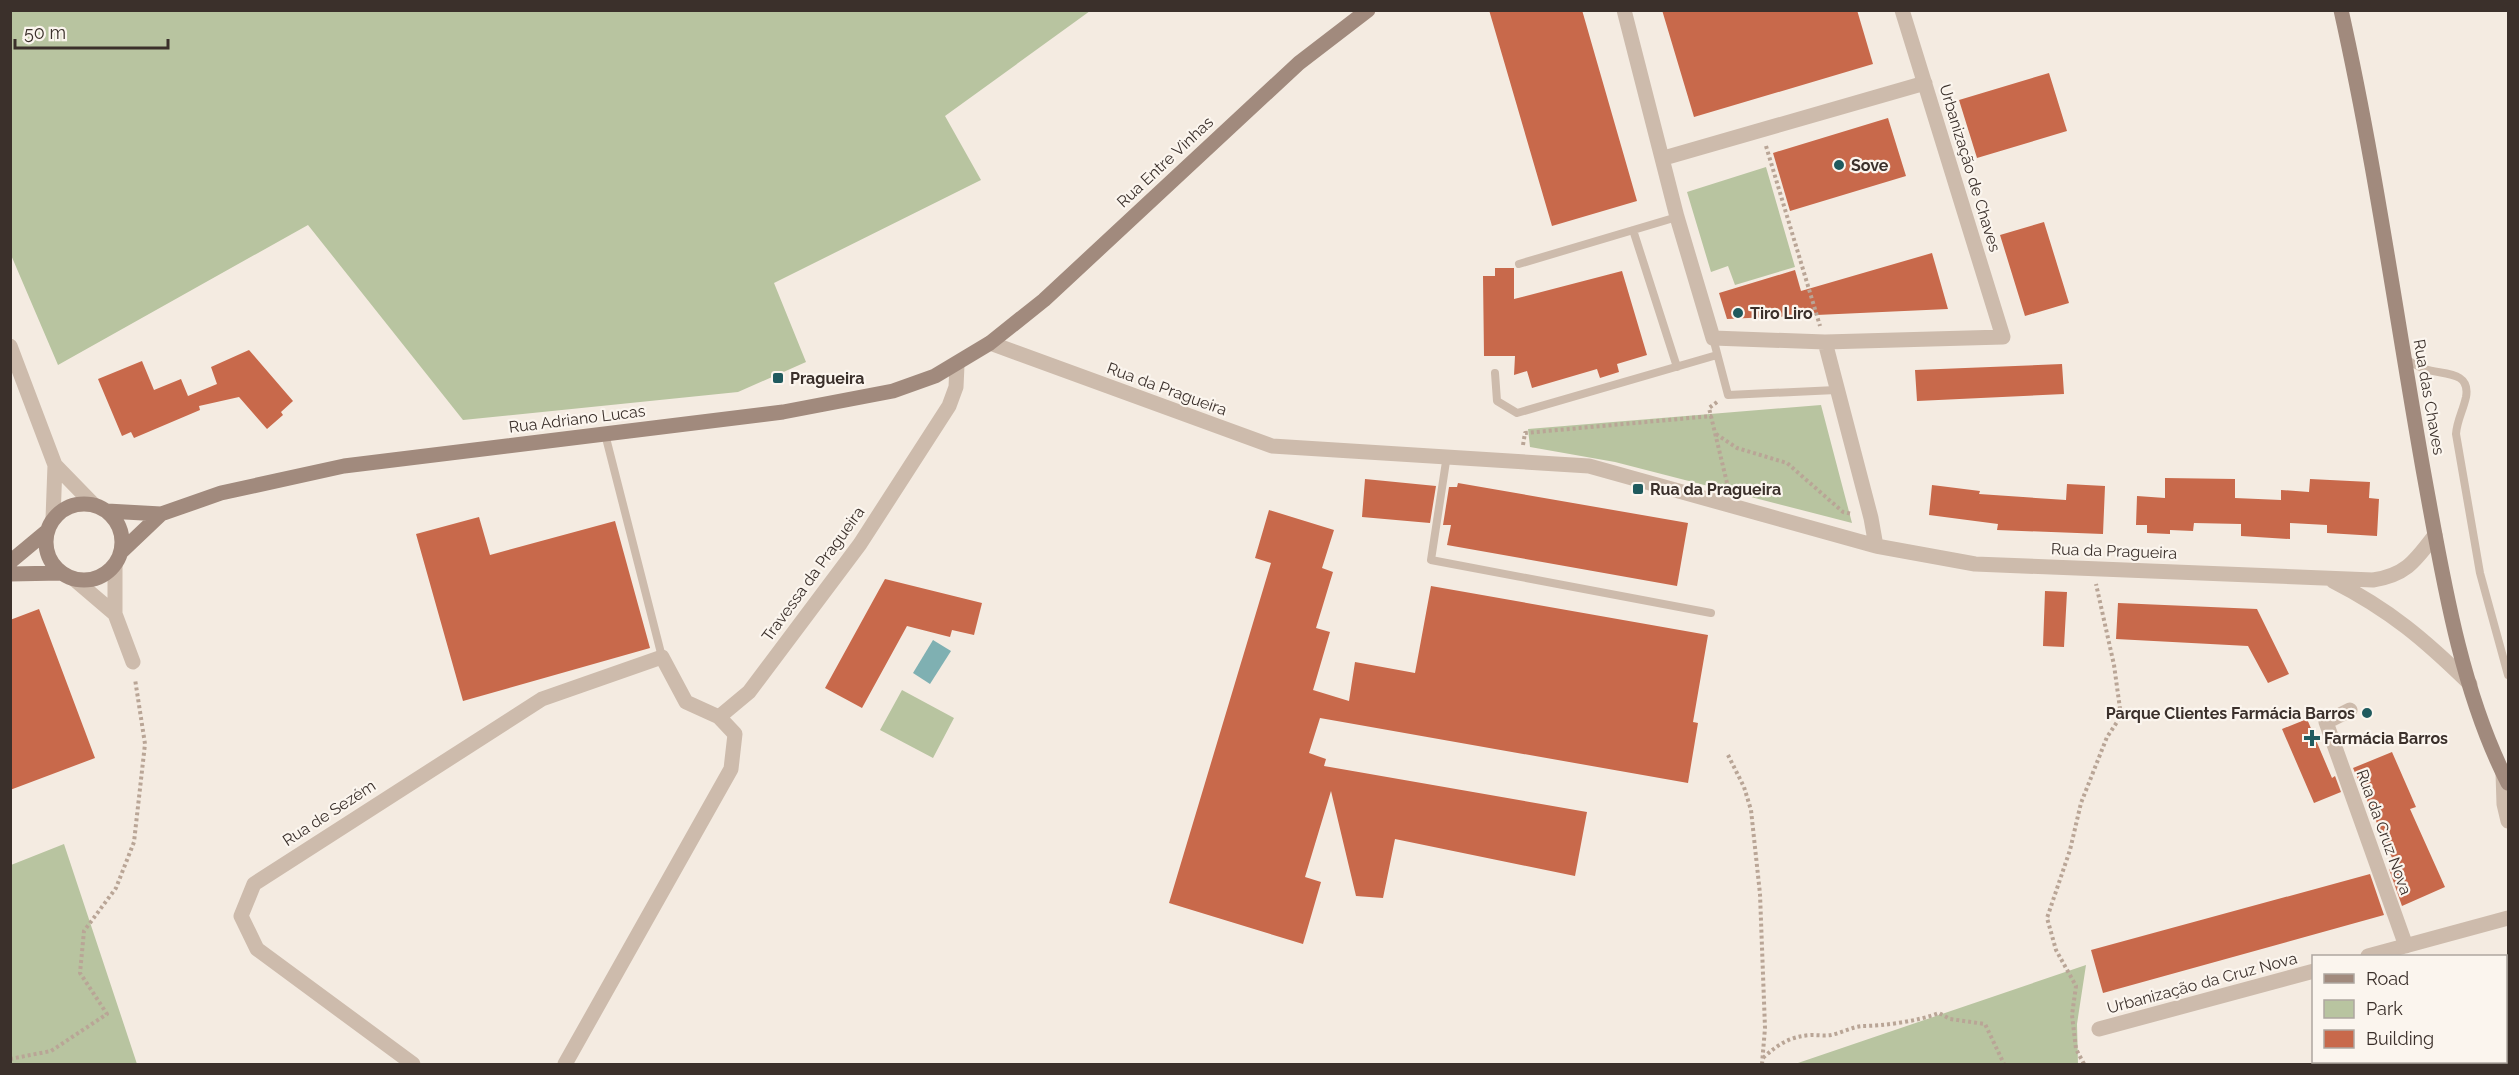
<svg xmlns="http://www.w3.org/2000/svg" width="2519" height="1075" font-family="Raleway,sans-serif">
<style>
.green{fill:#b8c4a0}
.water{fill:#7fb0b2}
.building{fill:#c8694b}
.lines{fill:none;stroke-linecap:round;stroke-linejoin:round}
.path{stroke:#b9a596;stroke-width:4;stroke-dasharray:3 3;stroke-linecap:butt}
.lane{stroke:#cdbbac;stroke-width:8}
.street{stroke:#cdbbac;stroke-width:15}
.secondary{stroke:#a18a7d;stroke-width:15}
.poi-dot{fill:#1f5a5e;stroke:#fbf5ee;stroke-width:2}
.labels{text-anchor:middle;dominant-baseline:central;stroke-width:4.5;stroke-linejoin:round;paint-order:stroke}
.street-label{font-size:16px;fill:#3b302b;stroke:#fbf5ee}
.poi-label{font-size:16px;font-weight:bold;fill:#3b302b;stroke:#fbf5ee;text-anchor:start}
</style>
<rect width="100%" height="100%" fill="#f4ebe1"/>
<path class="green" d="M10,11L1090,10V11L945,116L981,180L774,283L806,362L738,392L463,420L308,225L58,365L11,255Z
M1766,167L1795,267L1735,285L1728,266L1711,272L1687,192Z
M1821,405L1852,523L1615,462L1530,447L1528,429Z
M902,690L954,718L933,758L880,730Z
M64,844L137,1064H11V865Z
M2086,965L2077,1024L2078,1064H1795Z"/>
<path class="water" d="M933,640L951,651L930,684L913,673Z"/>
<path class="building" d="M1489,10H1582L1637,201L1552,226Z
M1662,10H1857L1873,64L1694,117Z
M2049,73L2067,131L1977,158L1959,100Z
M1888,118L1906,176L1790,211L1773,153Z
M2044,222L2069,303L2025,316L2000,235Z
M1932,253L1948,309L1727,319L1719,293L1795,270L1801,291Z
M1495,268H1514V299L1622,271L1647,355L1617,364L1619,372L1600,378L1597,369L1532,388L1527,371L1514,375L1515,356H1484L1483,276H1495Z
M249,350L293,401L281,412L283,415L267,429L239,397L199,406L200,410L134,438L131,432L122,436L98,379L142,361L154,390L181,379L188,396L217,384L211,367Z
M2062,364L2064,394L1917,401L1915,370Z
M2165,478L2235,479V498L2281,500V490L2309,492L2310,479L2370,482L2369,498L2379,499L2377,536L2327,533V525L2290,523V539L2241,536V524L2194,523L2193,531L2170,530V534L2147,533V525H2136L2137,496L2165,498Z
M1365,479L1436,486L1430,523L1362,517Z
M1458,483L1688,523L1677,586L1447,545L1451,525H1443L1449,487H1457Z
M2067,484L2105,486L2103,534L1997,530L1998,524L1929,515L1932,485L1980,491L1979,494L2066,500Z
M1269,510L1334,530L1322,568L1333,572L1316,628L1330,632L1313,690L1349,701L1355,662L1415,673L1431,586L1708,635L1693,722L1698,723L1688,783L1320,718L1309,753L1326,759L1324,766L1587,812L1575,876L1395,839L1383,898L1356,896L1331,791L1305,877L1321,882L1303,944L1169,903L1271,563L1255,558Z
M479,517L490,555L615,521L650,648L463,701L416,534Z
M885,579L982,603L974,635L952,630L950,637L907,626L862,708L825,688Z
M2045,591L2067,592L2064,647L2043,646Z
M2118,603L2257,609L2289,674L2268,683L2248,646L2116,639Z
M39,609L95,758L10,790V620Z
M2307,719L2332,778L2335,776L2341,792L2314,803L2282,729Z
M2392,752L2416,807L2410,809L2445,887L2402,906L2389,869L2396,867L2353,768Z
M2370,874L2384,915L2103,993L2091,950Z"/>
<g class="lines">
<path class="path" d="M1766,146L1820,326
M1717,402L1709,408L1728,487
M1716,434L1737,448L1787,463L1843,512L1852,514
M1523,445L1525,433L1712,416
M1728,755L1744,787L1751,810L1760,894L1765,1028L1762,1064
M1763,1058C1778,1044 1791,1036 1812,1035C1818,1035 1825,1036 1831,1035C1841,1033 1852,1027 1862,1026C1883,1026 1919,1021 1939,1013L1950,1019L1985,1024L2004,1064
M10,1059L51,1051L107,1014L80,973L84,931L116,888L134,842L145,744L135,679
M2084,1064L2076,1049L2072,1015L2076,986L2056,950L2047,918L2070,850L2081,803L2107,737L2121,716L2114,665L2096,584"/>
<path class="lane" d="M1633,230L1677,367
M1519,264L1677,217
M1713,338L1728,395L1836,390
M2404,358C2411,362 2418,367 2425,369C2441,375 2471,370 2466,397C2463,411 2457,420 2456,434L2480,573L2508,675
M1495,373L1497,401L1517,413L1717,355
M605,434L662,657
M1447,455L1431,560L1711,613"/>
<path class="street" d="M1624,10L1677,217L1713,338L1825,342L2003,337L1902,10
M1664,158L1925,83
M1825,342L1871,518L1876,546
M990,343L1272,446L1589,466L1876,546L1975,564L2373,580C2406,575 2415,561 2435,535
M10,346L55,465L53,519
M55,465L93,504
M115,566V614L133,662
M74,579L115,614
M2333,581C2390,610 2425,640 2470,684
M2350,710L2326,722L2406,946
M2503,773L2504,804L2508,821
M2368,956L2508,918
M2099,1029L2314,971
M413,1064L257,949L241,916L254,884L542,699L662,657L686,702L719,717L749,692L860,544L949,406L956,387L957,365
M565,1064L731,769L735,734L719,717"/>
<path class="secondary" d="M2341,10C2375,162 2396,316 2423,469C2442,573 2460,690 2508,783
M46 542a38 38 0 1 1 76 0a38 38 0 1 1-76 0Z
M107,511L161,514L221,493L344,466L783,412L893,391L935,376L990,343L1044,300L1299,63L1368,10
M121,552L161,514
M10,562L46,532
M10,574L61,573"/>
</g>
<g class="poi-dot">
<circle cx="1839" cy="165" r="6"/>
<circle cx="1738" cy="313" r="6"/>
<rect x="772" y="372" width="12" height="12" rx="3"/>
<rect x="1632" y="483" width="12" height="12" rx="3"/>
<circle cx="2367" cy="713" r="6"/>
<path d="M2309 729h6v6h6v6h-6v6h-6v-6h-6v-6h6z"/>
</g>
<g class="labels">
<g class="street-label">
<text transform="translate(1165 162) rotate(-43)">Rua Entre Vinhas</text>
<text transform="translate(1970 168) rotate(73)">Urbanização de Chaves</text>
<text transform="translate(1167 389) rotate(20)">Rua da Pragueira</text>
<text transform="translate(2429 397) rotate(80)">Rua das Chaves</text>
<text transform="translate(577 419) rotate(-7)">Rua Adriano Lucas</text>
<text transform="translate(2114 551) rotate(2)">Rua da Pragueira</text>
<text transform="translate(813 574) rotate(-54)">Travessa da Pragueira</text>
<text transform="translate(329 813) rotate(-33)">Rua de Sezém</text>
<text transform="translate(2384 832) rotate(70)">Rua da Cruz Nova</text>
<text transform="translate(2202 983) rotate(-15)">Urbanização da Cruz Nova</text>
</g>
<g class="poi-label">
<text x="1851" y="165">Sove</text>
<text x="1750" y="313">Tiro Liro</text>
<text x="790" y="378">Pragueira</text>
<text x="1650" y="489">Rua da Pragueira</text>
<text x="2355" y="713" text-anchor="end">Parque Clientes Farmácia Barros</text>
<text x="2324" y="738">Farmácia Barros</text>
</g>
</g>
<rect width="2519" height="1075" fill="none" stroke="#3b302b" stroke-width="24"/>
<rect x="2312" y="955" width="195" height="108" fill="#fbf5ee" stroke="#aea6a0" stroke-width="1.5"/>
<rect x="2324" y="974" width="30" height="9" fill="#a18a7d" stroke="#aea6a0" stroke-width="1.5"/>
<text x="2366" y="985" font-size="18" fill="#3b302b">Road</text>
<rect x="2324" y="1000" width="30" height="18" fill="#b8c4a0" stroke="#aea6a0" stroke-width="1.5"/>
<text x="2366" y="1015" font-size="18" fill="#3b302b">Park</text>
<rect x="2324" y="1030" width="30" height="18" fill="#c8694b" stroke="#aea6a0" stroke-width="1.5"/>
<text x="2366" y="1045" font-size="18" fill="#3b302b">Building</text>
<path d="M15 39v9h153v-9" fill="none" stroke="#3b302b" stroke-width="3"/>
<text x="24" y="39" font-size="18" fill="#3b302b" stroke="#fbf5ee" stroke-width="4.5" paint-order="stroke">50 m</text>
</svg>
